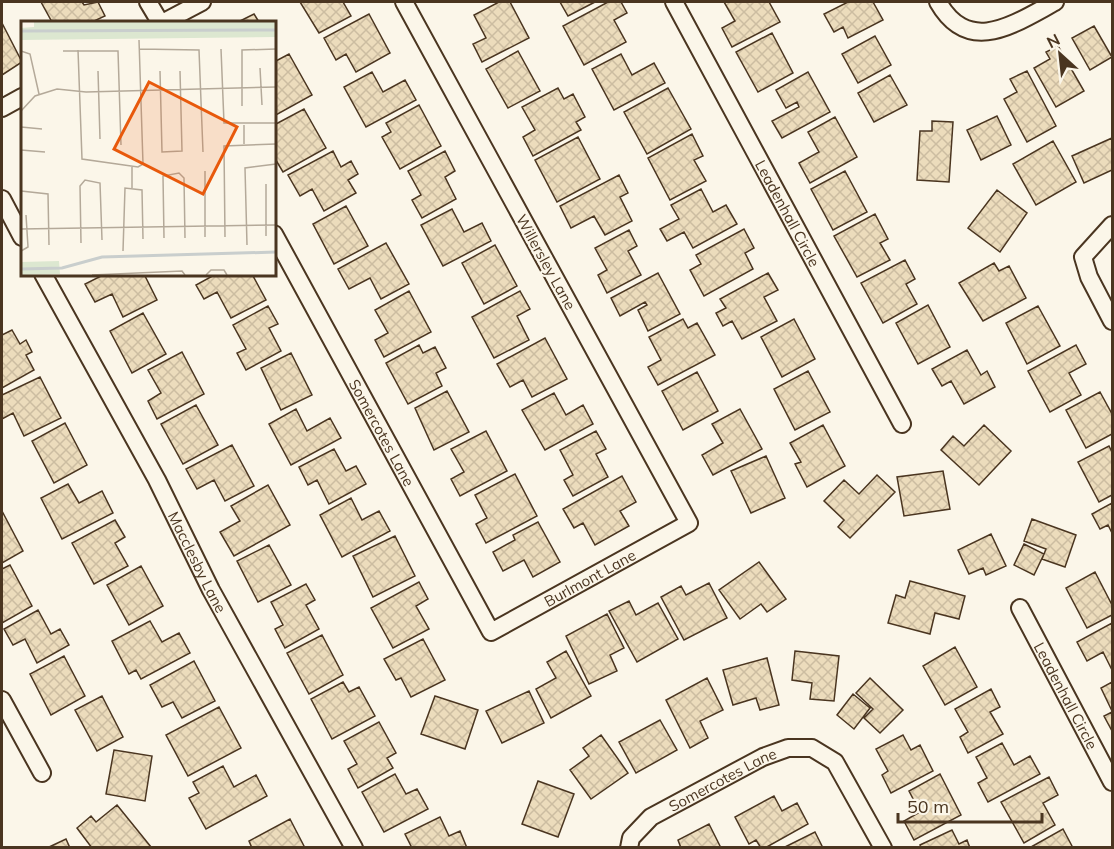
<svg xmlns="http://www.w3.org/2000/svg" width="1114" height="849" font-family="Mulish,sans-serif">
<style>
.building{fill:url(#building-cross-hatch);stroke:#4a3520;stroke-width:1.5}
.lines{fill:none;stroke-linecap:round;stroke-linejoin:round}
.minor-casing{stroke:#4a3520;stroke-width:20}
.minor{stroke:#fbf6e9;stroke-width:16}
.labels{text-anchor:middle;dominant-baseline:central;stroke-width:4.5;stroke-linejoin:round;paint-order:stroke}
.street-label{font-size:15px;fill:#4a3520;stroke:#fbf6e9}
.inset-river{fill:none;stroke:#c9cecd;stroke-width:3}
.inset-road{fill:none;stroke:#b4a999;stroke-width:1.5}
.view{fill:#e8590c;fill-opacity:0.15;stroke:#e8590c;stroke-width:3}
.inset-edge{fill:none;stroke:#4a3520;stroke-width:3}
</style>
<defs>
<pattern id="building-cross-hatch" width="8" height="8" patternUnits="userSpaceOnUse" patternTransform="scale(1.5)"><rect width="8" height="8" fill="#ecdcbc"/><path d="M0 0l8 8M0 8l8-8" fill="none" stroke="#ccbda1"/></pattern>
</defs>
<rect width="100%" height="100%" fill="#fbf6e9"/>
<path class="building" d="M41,2H82L84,5L98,2L105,16L92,22H52Z
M300,2H343L351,16L319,33Z
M499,2H510L529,38L482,62L473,44L486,38L474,15Z
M560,2H595L568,16Z
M608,2H621L627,13L614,20L626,42L584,65L563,26Z
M724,2H769L780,22L732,47L722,28L735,21Z
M848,2H873L883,20L848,38L843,27L834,32L824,14Z
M254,14L259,22H238Z
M369,14L390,53L356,72L346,54L336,60L324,38Z
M2,23L22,62L2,75Z
M1094,26L1112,57L1090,70L1072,38Z
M772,33L793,73L758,92L736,52Z
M875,36L891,65L858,83L842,54Z
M1058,46L1084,91L1056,107L1034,68L1050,59L1046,52Z
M518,51L540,91L508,108L486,69Z
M289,54L312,95L274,116V62Z
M621,54L632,75L654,63L665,83L614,110L592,69Z
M1027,71L1056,126L1027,142L1004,99L1017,92L1010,79Z
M372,72L383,92L405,80L416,100L366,127L344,87Z
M808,72L830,112L782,138L772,121L799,107L797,102L786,108L776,90Z
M890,75L907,105L874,122L858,93Z
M558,88L564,99L573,94L585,117L576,122L581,130L533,156L523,137L535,130L522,107Z
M668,88L691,129L647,154L624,112Z
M419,105L441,146L400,169L382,137L391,132L386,123Z
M304,109L326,148L283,172L274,157V125Z
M997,116L1011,145L981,160L967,130Z
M835,117L857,157L810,183L799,163L819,152L808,132Z
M932,121L953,122L949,182L917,180L920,131H932Z
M692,134L703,156L694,160L706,181L670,200L648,158Z
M578,137L600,179L557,202L535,160Z
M1112,138V170L1084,183L1072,156Z
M1053,141L1076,182L1036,205L1013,164Z
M333,151L341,167L351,161L358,174L348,180L356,193L324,211L312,189L300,196L288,175Z
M445,151L455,171L445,177L456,199L422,218L412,200L421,195L408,171Z
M845,171L867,212L833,230L811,189Z
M619,175L628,193L620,197L632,221L605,235L594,216L571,228L560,206Z
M701,189L713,212L726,205L737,224L693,248L684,232L667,241L660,229L679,219L671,205Z
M997,190L1027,213L1000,252L968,228Z
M346,206L368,246L334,264L313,224Z
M452,209L464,232L482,223L491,241L443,266L421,225Z
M875,214L888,239L880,243L890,260L857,277L834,236Z
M744,229L754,248L745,253L753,269L704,296L690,270L701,264L696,255Z
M629,230L637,246L628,251L641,275L607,293L598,275L607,270L595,248Z
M386,243L409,284L381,299L370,278L349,289L338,269Z
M495,245L517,286L484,304L462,263Z
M905,260L915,279L906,284L917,304L883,323L861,283Z
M994,263L999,271L1009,266L1026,298L983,321L959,283Z
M658,273L680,314L648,331L638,310L647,305L645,302L620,316L611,298Z
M768,273L778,290L764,297L777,321L742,339L732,321L723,326L716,313L726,308L720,299Z
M105,274H144L157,300L123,317L112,294L95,302L85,284Z
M216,274H252L266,300L231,318L217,292L204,299L196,285Z
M409,291L431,332L384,357L375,340L388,333L375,310Z
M520,291L530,309L517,316L529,340L494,358L472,317Z
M928,305L950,347L918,364L896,323Z
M268,306L278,324L269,328L281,351L246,370L237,353L246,349L233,325Z
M1038,306L1060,346L1027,364L1006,323Z
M143,313L166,354L132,373L110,331Z
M683,319L688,328L697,323L715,355L658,385L648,367L661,360L649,337Z
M794,319L815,359L782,377L761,337Z
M12,330L20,344L26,340L32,352L26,355L34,370L2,388V335Z
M545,338L567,379L532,397L523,380L510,387L497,364Z
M419,345L423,353L435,347L446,368L436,373L442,386L408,404L386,363Z
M1076,345L1086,364L1069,373L1081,395L1050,412L1028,371Z
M967,350L981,375L987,371L995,387L964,404L951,381L942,386L932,369Z
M182,352L204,394L157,419L148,401L161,393L148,370Z
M291,353L312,395L281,410L261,368Z
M808,371L830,412L795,430L774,389Z
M697,372L718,411L683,430L662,391Z
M40,377L61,418L24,436L13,413L2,419V395Z
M447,391L469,432L434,450L415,408Z
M1100,392L1112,414V434L1086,448L1066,410Z
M554,393L566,415L583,405L593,424L545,450L522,410Z
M196,405L218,445L183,464L161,424Z
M296,409L307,431L330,418L341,438L291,465L269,424Z
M740,409L762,449L713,475L702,455L723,443L712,424Z
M65,423L87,465L54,483L32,441Z
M823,425L845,466L807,487L795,464L801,462L790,443Z
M984,425L1011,451L979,485L941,450L953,436L964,446Z
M486,431L507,471L460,496L451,479L464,472L451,449Z
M596,431L606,449L596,454L608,477L573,496L564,480L573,475L560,450Z
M232,445L254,486L225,501L214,480L197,489L186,469Z
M1109,446L1112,452V495L1099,502L1078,462Z
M334,449L346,471L356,466L366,484L329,504L317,480L308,485L299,467Z
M766,456L785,498L751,513L731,471Z
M943,471L950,509L904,516L897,477Z
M515,474L537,516L486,543L476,524L487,518L475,495Z
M877,475L895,492L850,538L838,527L844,520L824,501L844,480L859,494Z
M622,476L636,502L620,511L629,526L595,545L583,523L574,528L563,509Z
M68,484L79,503L102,491L113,513L62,539L41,498Z
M268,485L290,525L234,556L220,532L240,521L231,506Z
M351,498L362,520L379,511L390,531L342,557L320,515Z
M1112,503V533L1108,525L1100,529L1092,514Z
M2,511L23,551L2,563Z
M1032,519L1076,535L1065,567L1042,559L1046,549L1024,541Z
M115,520L125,537L115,543L128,566L94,584L72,543Z
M538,522L560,562L533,577L524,560L503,571L493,552L515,540L513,535Z
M991,534L1006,566L986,575L983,568L969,574L958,550Z
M395,536L415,576L373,597L353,556Z
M1024,544L1044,554L1034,575L1014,565Z
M269,545L291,585L258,602L237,561Z
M759,562L786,599L767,612L761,604L740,619L719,590Z
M10,565L32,606L2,623V569Z
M141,566L163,606L129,625L107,585Z
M1095,572L1112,605V615L1087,628L1066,588Z
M910,581L965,596L959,619L935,613L930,634L888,623L896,595L905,598Z
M419,582L428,599L416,606L429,629L393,648L371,608Z
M709,583L727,618L684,640L661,597L681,586L686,595Z
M306,584L315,600L306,605L319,629L285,648L275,629L283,625L271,602Z
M629,601L636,615L658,603L678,639L637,662L609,611Z
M38,610L51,634L60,629L69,645L37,663L25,639L13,645L4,629Z
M607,614L624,648L610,655L617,671L589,684L566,636Z
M150,621L162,642L179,633L190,653L141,679L136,670L129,674L112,641Z
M1112,623V670L1103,652L1087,661L1077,642Z
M322,635L343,675L309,694L287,653Z
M423,639L445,680L411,697L401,678L396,680L384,659Z
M955,647L977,687L945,705L923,666Z
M566,651L591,696L551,718L536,689L556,678L547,662Z
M795,651L839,656L834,701L810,699L812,683L792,680Z
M64,656L85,696L51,715L30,674Z
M767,658L779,705L760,710L756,698L733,705L723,670Z
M194,661L215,701L182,718L173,702L162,707L150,685Z
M707,678L723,710L700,721L708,738L690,748L666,700Z
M870,678L903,710L880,733L864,718L873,709L856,693Z
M343,682L349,692L359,687L375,716L332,739L311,699Z
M1112,682V711L1101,688Z
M991,689L1000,707L990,712L1003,734L968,753L960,737L968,732L955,709Z
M529,691L544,723L502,743L486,711Z
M853,694L870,708L854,729L837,715Z
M102,696L123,737L97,751L75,710Z
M435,696L478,710L465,749L421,734Z
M219,707L241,748L188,776L166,735Z
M1112,712V731L1104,716Z
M660,720L677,750L636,773L619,742Z
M379,722L396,753L387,758L393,768L358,788L348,769L357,764L344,741Z
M601,735L628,773L591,799L570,770L589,756L583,748Z
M903,735L911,750L920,745L933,771L891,793L882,775L888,771L876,749Z
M1002,743L1014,765L1030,756L1040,774L988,802L978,783L987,778L976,757Z
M114,750L152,756L145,801L106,794Z
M223,766L234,787L256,775L267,796L206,829L189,798L199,793L193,782Z
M395,774L406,794L417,789L428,809L384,832L362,792Z
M940,774L961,815L914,840L904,821L920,812L909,791Z
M1049,777L1058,795L1043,803L1055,825L1024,843L1001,802Z
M538,781L574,794L558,837L522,824Z
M774,796L782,811L797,803L808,824L765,848H761L756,840L749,844L735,817Z
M117,805L151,847L150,848H92L77,828L91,816L96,822Z
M440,817L449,836L460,831L467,848H412L405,834Z
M290,819L305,848H252L249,841Z
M709,824L721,848H681L678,840Z
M1063,829L1073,848H1031V847Z
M952,830L959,844L967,840L970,848H921L920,845Z
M815,832L823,848H783Z
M66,839L70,848H47Z"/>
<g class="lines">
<g class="minor-casing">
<g id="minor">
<path d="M148,2L160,22"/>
<path id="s1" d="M674,2L902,424"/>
<path d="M938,2C969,56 1014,24 1055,2"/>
<path d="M164,22L202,2"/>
<path d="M2,108L22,97"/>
<path d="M2,199L22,237"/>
<path d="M1112,225L1083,257L1089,277L1112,321"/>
<path id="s2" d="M274,234L491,632L689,523L404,2"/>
<path id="s3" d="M43,274L157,480L211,590L354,848"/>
<path id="s4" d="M1020,608L1112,782"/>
<path d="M2,700L42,773"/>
<path id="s5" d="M629,848L631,838L651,817L763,757L788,748H812L835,762L883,848"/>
</g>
</g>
<use href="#minor" class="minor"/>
</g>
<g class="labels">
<g class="street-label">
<text stroke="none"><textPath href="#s1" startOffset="240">Leadenhall Circle</textPath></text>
<text transform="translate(546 262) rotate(61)">Willersley Lane</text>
<text stroke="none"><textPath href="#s2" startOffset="226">Somercotes Lane</textPath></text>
<text stroke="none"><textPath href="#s3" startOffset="327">Macclesby Lane</textPath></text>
<text stroke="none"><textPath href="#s2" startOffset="566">Burlmont Lane</textPath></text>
<text stroke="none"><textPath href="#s4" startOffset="99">Leadenhall Circle</textPath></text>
<text stroke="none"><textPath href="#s5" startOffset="120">Somercotes Lane</textPath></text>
</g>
</g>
<g transform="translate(21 21)">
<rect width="255" height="255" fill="#fbf6e9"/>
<path d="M13,1H255V16L0,19V7L13,6ZM38,240L39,253L0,254V241Z" fill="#dce7d0"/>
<path class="inset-river" d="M0,10L255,9M0,248L41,247L81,236L255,231"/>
<path class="inset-road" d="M118,28L178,29L182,131M200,28L203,102H255M57,29L61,138L117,146L122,143L118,19M0,30L9,33L18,73M42,30H97L100,124M239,47L241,84M77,50L79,118M139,50L141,131L161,130L159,50M221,85V29L255,28M0,90L14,75L36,68L65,71L255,66M223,104V123M0,106L21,108M0,129L24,131M111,146V167M184,150V216M245,163V215M0,170L27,173L28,224M0,208L255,204M204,216L203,125L255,123M143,217L142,155L158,152L163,157L164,217M60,222L59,165L64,159L79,162L81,219M226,224L224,147L255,143M0,230L7,226L5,194M102,230L104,167L121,169L122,218M71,254L161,250L164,254M185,254L190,249H203L206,254"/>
<path class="view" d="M128,61L216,106L182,173L93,128Z"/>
<rect width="255" height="255" class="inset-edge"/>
</g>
<rect width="1114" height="849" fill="none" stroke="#4a3520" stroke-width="6"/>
<g transform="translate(1060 54) rotate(333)" stroke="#fbf6e9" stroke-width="4.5" paint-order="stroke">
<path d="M0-4.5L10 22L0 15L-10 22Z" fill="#4a3520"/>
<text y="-9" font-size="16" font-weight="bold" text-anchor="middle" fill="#4a3520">N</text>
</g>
<path d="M898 813v9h144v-9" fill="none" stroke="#4a3520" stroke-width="3"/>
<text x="907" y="813" font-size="18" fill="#4a3520" stroke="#fbf6e9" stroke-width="4.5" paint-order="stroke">50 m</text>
</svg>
